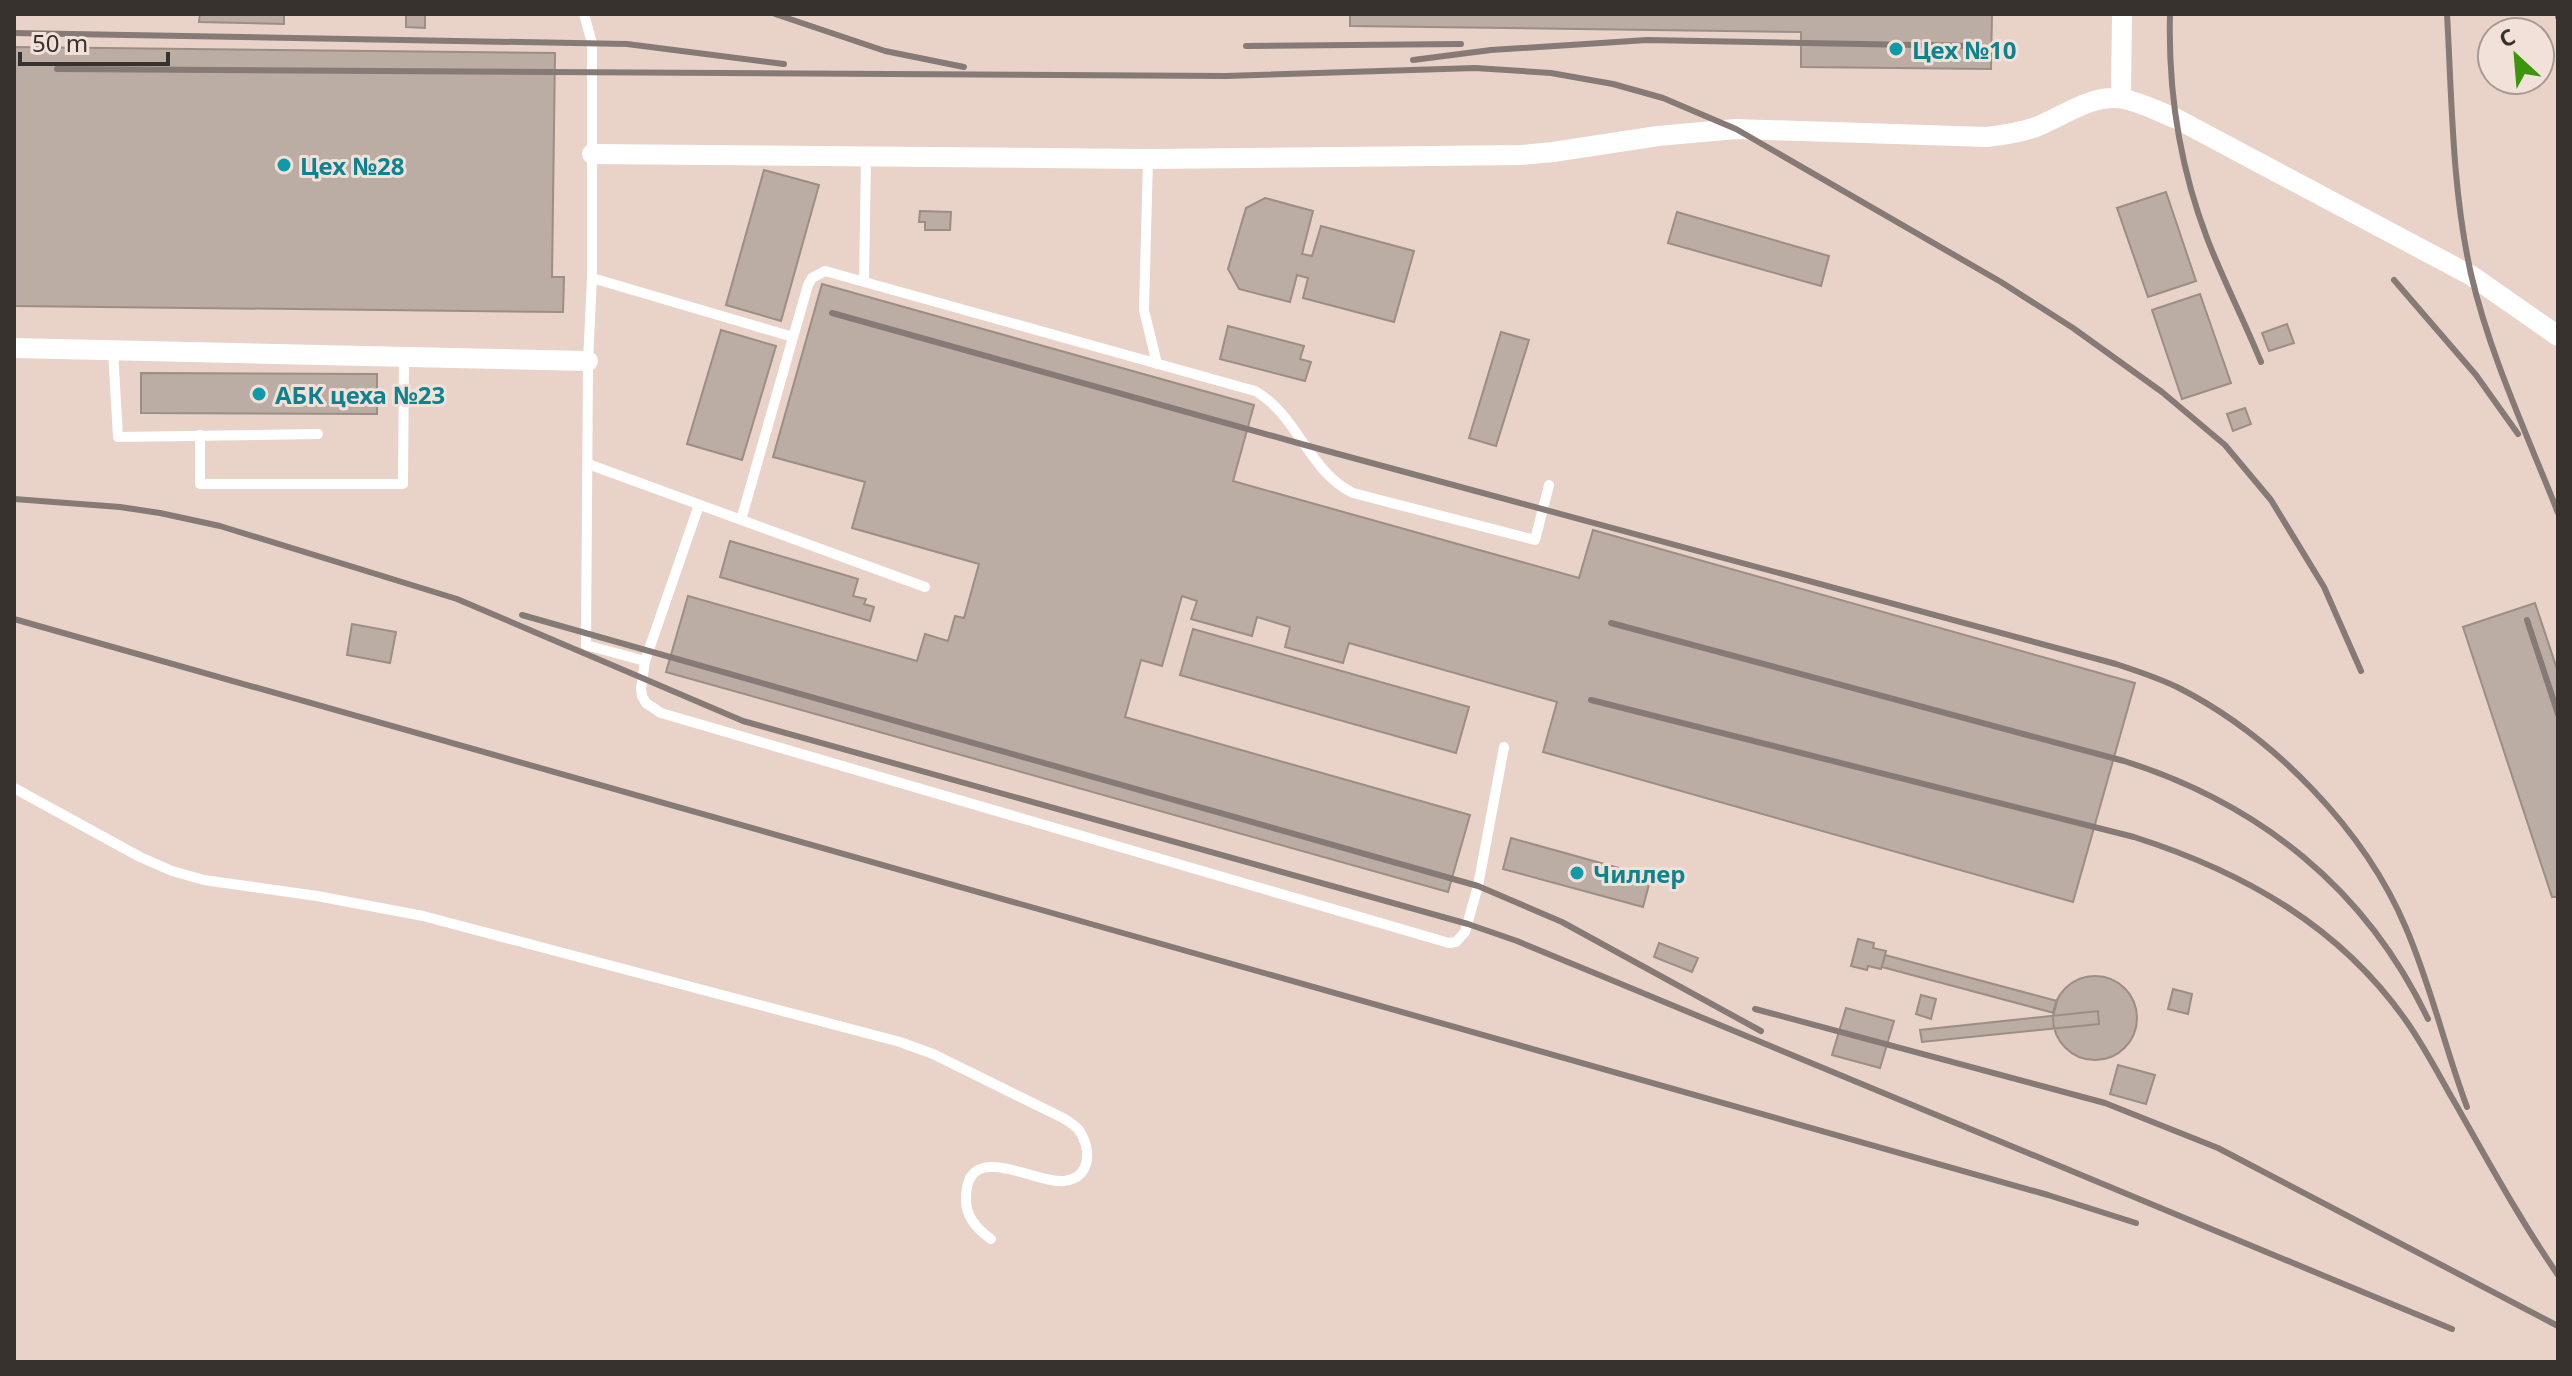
<svg xmlns="http://www.w3.org/2000/svg" width="2572" height="1376" font-family="'Noto Sans',sans-serif">
<style>
.industrial{fill:#e9d2c8;fill-rule:evenodd}
.building{fill:#bbaca4;stroke:#9c8d85;stroke-width:2}
.lines{fill:none;stroke-linecap:round;stroke-linejoin:round}
.service{stroke:#fff;stroke-width:10}
.minor{stroke:#fff;stroke-width:20}
.rail{stroke:#857a75;stroke-width:6}
.culture-dot{fill:#0f9aa8;stroke:#f2e1d9;stroke-width:3}
.labels{text-anchor:middle;dominant-baseline:central;stroke-width:6;stroke-linejoin:round;paint-order:stroke}
.culture-label{font-size:24px;font-weight:bold;fill:#0d838f;stroke:#f2e1d9;text-anchor:start}
</style>
<rect width="100%" height="100%" fill="#f2e1d9"/>
<path class="industrial" d="M14,14H2558V1362H14ZM2492,32H2540V80H2492Z"/>
<path class="building" d="M200,14H284V24L199,22Z
M406,14H425V28L406,27Z
M1350,14H1992L1991,69L1801,67V32L1350,26Z
M14,47L555,53L552,277H564L563,312L14,306Z
M764,170L819,185L781,321L726,305Z
M2166,192L2196,281L2148,297L2117,208Z
M1265,198L1313,211L1302,254L1312,256L1321,226L1414,251L1394,322L1303,298L1308,278L1297,275L1290,302L1239,289L1228,269L1246,208Z
M920,211L951,212L950,230H925V222H919Z
M1677,212L1829,256L1821,286L1668,243Z
M822,284L1254,405L1233,481L1579,578L1593,530L2135,683L2073,902L1543,752L1557,702L1349,643L1343,663L1285,647L1290,627L1257,617L1252,636L1191,619L1197,601L1182,596L1162,666L1141,660L1125,717L1470,815L1448,892L666,672L688,596L917,661L925,634L948,641L955,616L964,618L979,564L852,528L865,482L773,457Z
M2200,294L2231,383L2182,399L2152,310Z
M2287,324L2294,343L2269,351L2262,333Z
M1228,326L1304,346L1300,359L1311,362L1305,381L1220,359Z
M721,330L776,346L742,460L687,444Z
M1501,332L1529,340L1496,446L1469,438Z
M141,373L377,374V414L141,413Z
M2245,408L2251,424L2233,431L2227,414Z
M730,541L858,579L853,596L866,599L864,604L874,607L870,621L720,577Z
M2535,603L2558,672V897H2552L2463,627Z
M352,624L396,632L390,663L347,655Z
M1193,629L1469,707L1456,753L1180,675Z
M1511,838L1651,877L1643,907L1503,869Z
M1858,939L1874,943L1873,948L1886,951L1881,969L1868,966L1867,970L1851,966Z
M1659,943L1698,958L1692,972L1654,957Z
M1885,955L2057,1001L2054,1013L1882,967Z
M2053 1018a42 42 0 1 1 84 0a42 42 0 1 1-84 0Z
M2173,989L2192,994L2188,1014L2168,1009Z
M1921,995L1936,999L1931,1019L1916,1014Z
M1846,1008L1894,1021L1880,1068L1832,1055Z
M2098,1011L2099,1024L1922,1042L1920,1030Z
M2118,1065L2155,1075L2146,1104L2110,1094Z"/>
<g class="lines">
<path class="service" d="M584,14L592,43V278L588,361L586,645L645,661
M1148,159L1144,310L1157,364
M592,278L793,337
M864,281L866,157
M113,350L118,437L318,434
M200,435V484H403L404,357
M588,464L925,587
M699,505L645,661L641,689L642,696L646,703L661,713L1449,943L1456,942L1465,932L1478,886L1504,747
M741,520L808,285L812,278L825,271L1255,391C1298,415 1308,471 1353,493L1535,540L1549,485
M14,788L140,857L172,871L204,880L317,896L423,916L900,1042L933,1054L1063,1118C1068,1121 1074,1125 1078,1129C1092,1147 1092,1178 1064,1181C1034,1184 965,1137 966,1200C966,1218 978,1230 991,1239"/>
<path class="minor" d="M2121,98L2122,14
M592,154L1148,159L1522,155L1553,152L1658,136L1736,129L1987,137C2004,135 2019,133 2036,127C2064,116 2092,93 2124,99C2142,103 2160,112 2177,119L2472,276L2558,336
M14,348L588,361"/>
<path class="rail" d="M775,14L885,51L964,67
M2170,14C2168,89 2180,167 2207,238C2223,280 2244,320 2261,362
M2447,14C2452,101 2452,189 2471,274C2490,356 2527,434 2558,513
M2558,14V17
M14,33L627,44L784,64
M1246,46L1461,44
M1413,60L1491,50L1647,40L1973,46
M57,69L1226,76L1475,68L1551,73L1613,84L1663,98L1736,129L2001,282L2073,328L2162,392L2225,445L2271,500L2324,587L2361,671
M2394,280L2476,375L2518,434
M832,313L1305,445L2116,664C2137,671 2159,678 2179,688C2273,736 2365,830 2406,928C2431,986 2445,1048 2467,1107
M14,499L120,507L160,513L220,526L457,599L743,721L1468,924L1517,941L1609,979L2452,1329
M522,615L1478,886L1562,922L1761,1031
M14,619L2048,1195L2136,1223
M2527,620L2558,714
M1611,623L2124,761C2260,804 2366,889 2428,1019
M1591,700L2134,837C2244,872 2342,927 2409,1025C2426,1050 2440,1077 2455,1103C2488,1161 2520,1220 2558,1275
M1755,1009L2105,1103L2218,1148L2558,1326"/>
</g>
<g class="culture-dot">
<circle cx="1896" cy="49" r="8"/>
<circle cx="284" cy="165" r="8"/>
<circle cx="259" cy="394" r="8"/>
<circle cx="1577" cy="873" r="8"/>
</g>
<g class="labels">
<g class="culture-label">
<text x="1912" y="49">Цех №10</text>
<text x="300" y="165">Цех №28</text>
<text x="275" y="394">АБК цеха №23</text>
<text x="1593" y="873">Чиллер</text>
</g>
</g>
<rect width="2572" height="1376" fill="none" stroke="#38322f" stroke-width="32"/>
<g transform="translate(2516 56) rotate(334)"><circle r="38" fill="#f2e1d9" stroke="#a89b95" stroke-width="2"/>
<path d="M0-6L14 30L0 20L-14 30Z" fill="#3b950d"/>
<text y="-12" font-size="22" font-weight="bold" text-anchor="middle" fill="#38322f">С</text>
</g>
<path d="M20 52v12h148v-12" fill="none" stroke="#38322f" stroke-width="4"/>
<text x="32" y="52" font-size="24" fill="#38322f" stroke="#f2e1d9" stroke-width="6" paint-order="stroke">50 m</text>
</svg>
